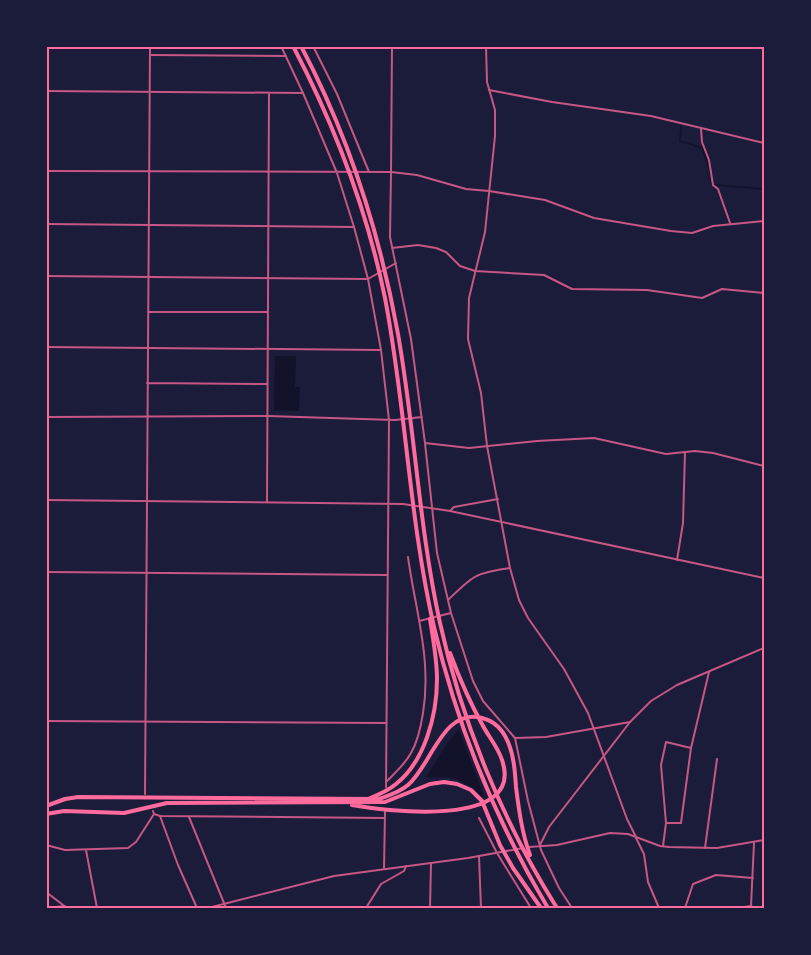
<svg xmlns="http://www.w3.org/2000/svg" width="811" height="955" font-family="Jost,sans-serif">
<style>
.water{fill:#12122b}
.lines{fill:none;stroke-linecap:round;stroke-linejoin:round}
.stream{stroke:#12122b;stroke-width:1.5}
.minor{stroke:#c65784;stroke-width:2}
.tertiary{stroke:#c65784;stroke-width:2}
.motorway{stroke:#ff6b9d;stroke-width:4}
.neatline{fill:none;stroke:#ff6b9d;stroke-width:2}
</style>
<rect width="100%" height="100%" fill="#1b1b3a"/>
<path class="water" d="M275,356H296L295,387H300L299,411L274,410Z
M459,730L484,796L482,797C472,785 457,777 441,777C436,777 431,778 426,777L448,742Z"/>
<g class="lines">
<path class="stream" d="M681,127L680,141L702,148L709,168L711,183
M715,185L764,189"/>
<path class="minor" d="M313,46L337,94L369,172
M151,55L286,56
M489,90L552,102L651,116L764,143
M46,91L303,93
M701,129L702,142L709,160L713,185L718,189L730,223
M391,172L390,237L411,339L425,443L469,448L537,441L594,438L666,454L695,451L713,453L764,466
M46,224L354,227
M392,248L418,245L436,248L446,252L460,266L475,271L544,275L572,289L647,290L702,298L722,289L764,293
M46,276L368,279L396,263
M148,312H267
M46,347L381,350
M147,383L267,384
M395,420L422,417
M425,443L437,553L451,613L473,681L483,701L515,738L528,801L541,850L559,888L572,908
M147,501L150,46
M267,502L269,93
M450,511L454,507L498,499
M677,560L683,523L685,452
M46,572L387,575
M448,600C473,576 474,573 510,568
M419,621L451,613
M46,721L386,723
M515,738L546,737L630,722
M387,781C396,772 405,764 411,753C418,741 421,726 423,713C432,659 415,609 408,557
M160,816L178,865L197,908
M189,817L226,908
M479,818L497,853L531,908
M666,823L661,765L666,742L691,748
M636,838L644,854L648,882L659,908
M754,843L751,906L756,908
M46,845L65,850L128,848L136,842L154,814
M663,846L666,823H681L691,748L709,672
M705,848L717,759
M86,850L97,908
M479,856L481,908
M366,908L381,884L404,871L406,866
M430,908L431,863
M685,908L693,884L716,875L753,878
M738,908L751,906"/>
<path class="tertiary" d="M281,46L303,93L337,173L354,227L368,279L381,350L389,420L386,787
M486,46L487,82L495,110V136L485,232L469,298L468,339L481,393L487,446L510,568L519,600L528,618L564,669L588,713L627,819L636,837
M46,171L391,172L417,175L466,189L489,191L545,200L594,218L671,231L692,233L713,226L764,221
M391,172L392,46
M46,417L268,416L394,420
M46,500L403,504L450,511L764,578
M145,794L147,501
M153,811L154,814L160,816L385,818
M540,845L549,827L630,722L651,701L677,685L764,648
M529,847L557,845L610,833L628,834L660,846L669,847L717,848L764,840
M384,869L385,812
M46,892L67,908
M46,908L65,906
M208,908L334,876L468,858L523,848"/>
<path class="motorway" d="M293,46C335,126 367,210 385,298C406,407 409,518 434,627C457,726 496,821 548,908
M301,46C349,137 380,234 398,334C415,430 419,528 440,623C462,723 503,822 557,908
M368,799C378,795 388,791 396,784C425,761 437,715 437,679C437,659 433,639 430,619
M352,805C385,811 526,829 502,760C498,747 488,736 482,724C469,701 459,677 450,653
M46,806L65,799L78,797L379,799C390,795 400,792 408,785C431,766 443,707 482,718C494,721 503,730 508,742C514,756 515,772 516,787C519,811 522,833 530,855
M46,814L64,811L124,813L167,803L385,802L430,784L444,782L457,784L471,790L482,801L500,845L513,868L541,908"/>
</g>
<rect width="811" height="955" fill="none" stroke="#1b1b3a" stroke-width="96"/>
<rect x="48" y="48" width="715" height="859" class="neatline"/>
</svg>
